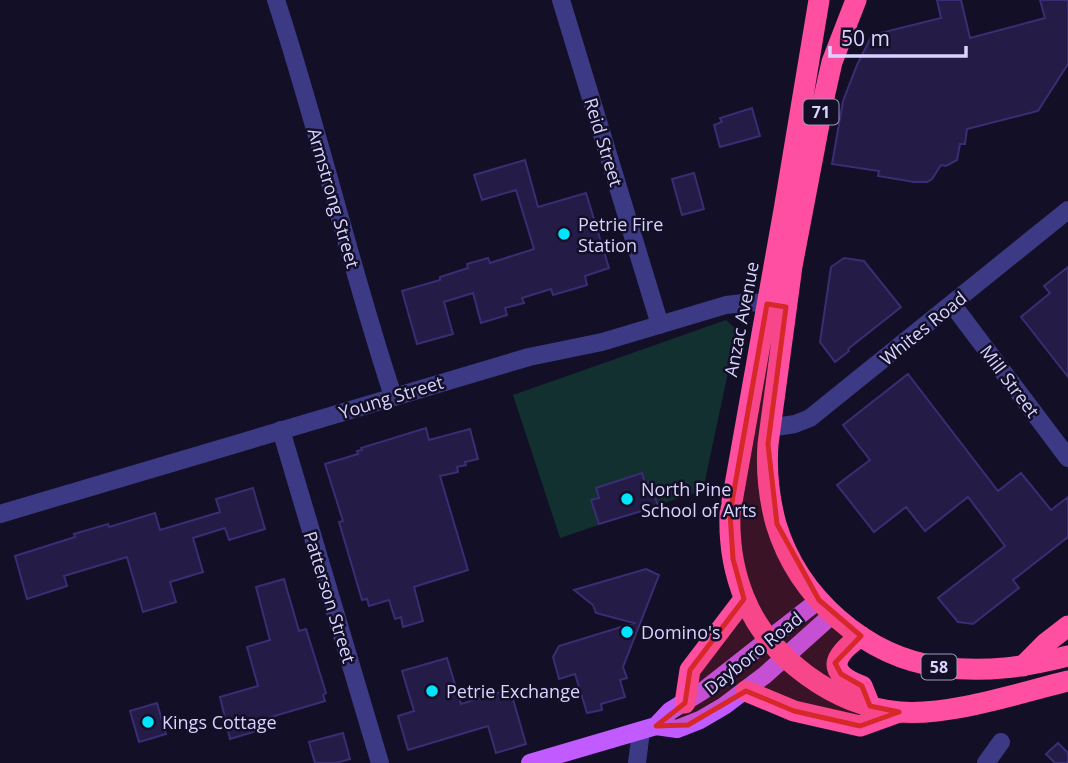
<svg xmlns="http://www.w3.org/2000/svg" width="1068" height="763" font-family="'Open Sans',sans-serif">
<style>
.green{fill:#12302f}
.building{fill:#241b47;stroke:#3b2d73;stroke-width:2}
.lines{fill:none;stroke-linecap:round;stroke-linejoin:round}
.minor{stroke:#3d3a85;stroke-width:18}
.major{stroke:#c25bff;stroke-width:18}
.highway{stroke:#ff4fa3;stroke-width:21}
.marked{fill:#d62828;fill-opacity:0.2;stroke:#d62828;stroke-width:5;stroke-linejoin:round}
.poi-dot{fill:#00e5ff;stroke:#130f26;stroke-width:2.5}
.labels{text-anchor:middle;dominant-baseline:central;stroke-width:5;stroke-linejoin:round;paint-order:stroke}
.shield{fill:#130f26;stroke:#9e99be;stroke-width:2}
.shield-label{font-size:16px;font-weight:bold;fill:#d9d4ff}
.street-label{font-size:18px;fill:#d9d4ff;stroke:#130f26}
.poi-label{font-size:18px;fill:#d9d4ff;stroke:#130f26;text-anchor:start}
</style>
<rect width="100%" height="100%" fill="#130f26"/>
<path class="green" d="M726,320L737,330L703,490L560,538L513,395Z"/>
<path class="building" d="M937,0H961L970,38L1045,18L1040,0H1068V64L1038,111L967,129L965,144H960L957,160L946,166L941,165L932,179L927,182H914L878,176L879,171L832,164L843,101L857,65L872,35L941,18Z
M752,108L760,136L720,147L714,125L722,122L720,118Z
M525,160L538,207L586,193L609,268L585,276L587,285L553,295L551,289L522,298L524,303L505,308L507,315L481,323L473,293L444,302L453,334L417,344L402,291L440,280V277L468,268L467,264L488,258L490,263L534,249L516,190L482,200L474,175Z
M694,173L704,209L682,215L672,179Z
M844,258L864,261L901,307L848,349L849,351L835,362L820,342L831,267Z
M1068,267V377L1021,317L1050,293L1044,286Z
M908,374L998,491L1021,473L1051,510L1068,497V537L1013,580L1019,588L973,624L958,622L938,598L1005,546L968,497L925,531L906,507L874,532L837,485L870,460L843,425Z
M426,428L429,440L470,429L478,459L465,462L466,465L457,467L458,472L440,476L468,570L414,587L423,621L403,627L401,617L395,619L389,600L369,606L367,599L362,600L339,522L343,521L325,464L358,454L357,451L362,450L361,448Z
M642,473L645,484L650,482L658,506L599,524L591,500L599,498L596,488Z
M253,488L265,529L229,540L225,528L193,538L203,572L170,582L176,602L143,612L127,557L64,576L67,586L27,599L15,556L75,537L74,534L108,524L109,527L155,513L160,530L220,512L216,499Z
M646,569L659,575L623,667L627,678L620,680L625,697L601,704L602,710L587,713L575,674L559,679L553,657L559,646L634,623L596,613L593,605L574,590Z
M284,579L299,631L306,629L326,693L323,695L325,701L254,722L257,731L230,739L220,697L258,686L247,647L270,640L256,587Z
M447,658L461,704L510,689L526,744L496,753L488,726L408,750L398,716L414,711L402,671Z
M157,703L166,734L139,742L130,711Z
M343,733L350,759L336,763H315L309,742Z
M1058,743L1068,753V763H1055L1046,754Z"/>
<g class="lines">
<path class="minor" d="M276,0C319,131 350,266 393,396
M561,0L660,325
M952,304L1068,458
M769,428L795,424L810,418L1068,210
M281,430L380,763
M0,514L529,357L602,342L726,305L752,302L778,306
M637,763L641,731
M986,763L1001,742"/>
<path class="major" d="M656,726L670,711L704,690L819,600
M530,763L656,726L677,729L700,720L724,706L765,675L833,614"/>
<path class="highway" d="M819,0L784,210L730,513C729,542 733,570 744,597C768,658 835,706 900,712C950,716 1019,693 1068,681
M856,0L832,62L825,93L792,266L768,444C766,472 769,498 776,524C798,597 865,657 941,667C985,673 1026,667 1068,656
M861,636C834,655 824,672 862,686L870,706
M1023,666L1046,643L1068,626
M746,691L794,711L860,726L899,712
M685,703L690,670L744,599"/>
</g>
<path class="marked" d="M767,304L786,307L768,444L777,524L819,600L861,636L835,663L841,674L862,686L870,706L899,712L860,726L794,711L746,691L688,725L656,726L685,703L690,670L744,599L733,559L730,513Z"/>
<g class="poi-dot">
<circle cx="564" cy="234" r="7"/>
<circle cx="627" cy="499" r="7"/>
<circle cx="627" cy="632" r="7"/>
<circle cx="432" cy="691" r="7"/>
<circle cx="148" cy="722" r="7"/>
</g>
<g class="labels">
<g class="shield">
<rect x="803.5" y="99.5" width="35" height="25" rx="5"/>
<rect x="921.5" y="654.5" width="35" height="25" rx="5"/>
</g>
<g class="shield-label">
<text x="821" y="112">71</text>
<text x="939" y="667">58</text>
</g>
<g class="street-label">
<text transform="translate(604 142) rotate(73)">Reid Street</text>
<text transform="translate(334 198) rotate(74)">Armstrong Street</text>
<text transform="translate(741 319) rotate(-79)">Anzac Avenue</text>
<text transform="translate(923 328) rotate(-39)">Whites Road</text>
<text transform="translate(1010 381) rotate(53)">Mill Street</text>
<text transform="translate(391 397) rotate(-17)">Young Street</text>
<text transform="translate(330 597) rotate(73)">Patterson Street</text>
<text transform="translate(753 653) rotate(-39)">Dayboro Road</text>
</g>
<g class="poi-label">
<text x="578" y="224">Petrie Fire<tspan x="578" dy="21">Station</tspan></text>
<text x="641" y="489">North Pine<tspan x="641" dy="21">School of Arts</tspan></text>
<text x="641" y="632">Domino's</text>
<text x="446" y="691">Petrie Exchange</text>
<text x="162" y="722">Kings Cottage</text>
</g>
</g>
<path d="M830 46v10h136v-10" fill="none" stroke="#d9d4ff" stroke-width="3.5"/>
<text x="841" y="46" font-size="21" fill="#d9d4ff" stroke="#130f26" stroke-width="5" paint-order="stroke">50 m</text>
</svg>
